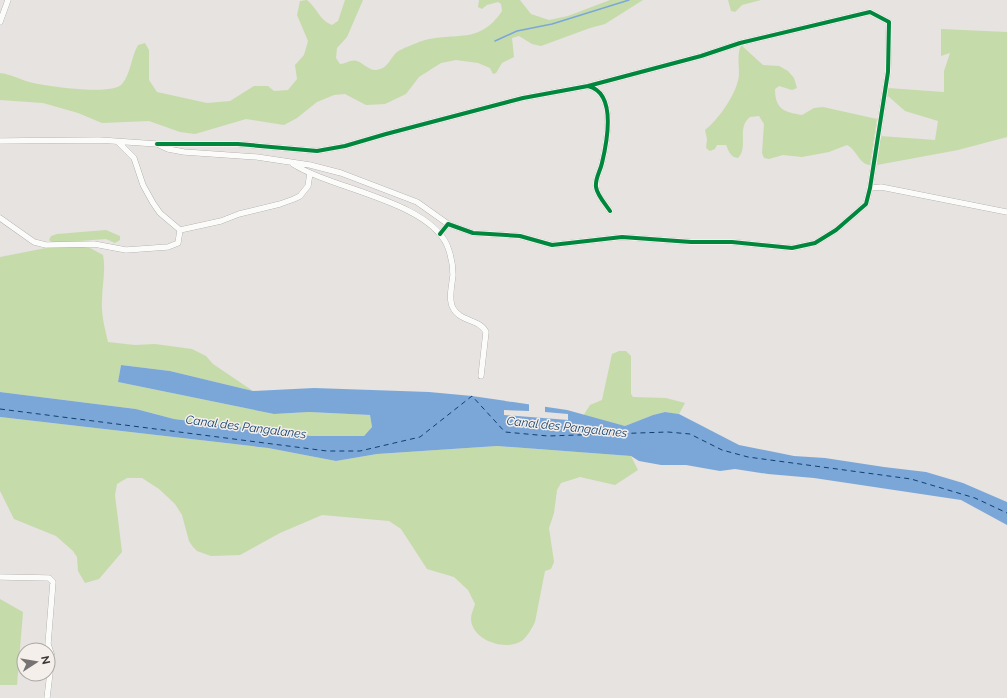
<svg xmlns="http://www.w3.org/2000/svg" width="1007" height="698" font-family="Raleway,sans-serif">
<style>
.green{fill:#c6dbaa}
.water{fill:#7ba7d8}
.pier{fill:#e6e3e0}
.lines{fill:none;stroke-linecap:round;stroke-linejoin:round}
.stream{stroke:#7ba7d8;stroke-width:1.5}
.ferry{stroke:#113f6d;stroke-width:1;stroke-dasharray:5 4;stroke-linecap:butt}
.minor-casing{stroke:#9c9a98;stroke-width:6}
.minor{stroke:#fbfbfa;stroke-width:5.5}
.cycleway-casing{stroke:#f5efeb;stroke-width:6}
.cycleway{stroke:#00873e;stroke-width:4}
.labels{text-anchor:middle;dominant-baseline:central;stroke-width:3;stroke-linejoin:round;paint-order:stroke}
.water-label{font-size:12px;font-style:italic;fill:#113f6d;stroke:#f5efeb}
</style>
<rect width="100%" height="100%" fill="#e6e3e0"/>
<path class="green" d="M307,0C317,8 320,21 332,25L338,21L345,0H363L347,37L337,48L336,58L340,64C346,64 351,59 357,61C365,64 371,73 380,69C388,67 391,57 397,52C403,48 412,45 419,42C453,30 478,47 502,11L501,4L498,2L487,5L482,9L478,7L479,0H520L531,14L549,20L568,16L610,0H643L605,24L590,28L541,46L532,44L519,36L512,38L514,57L502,63L496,73L493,74L490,68L478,63L456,60L441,63L419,77L406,94L385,104L366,105L345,94L334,95L317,102L297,118L284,125L246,119L195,134L180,132L149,121L102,123L78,113L43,103L0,100V73C10,74 19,79 29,82C44,86 112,96 122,84C131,73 131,57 138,45L145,43L149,50V80L157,92L207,103L230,101L254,86H268L274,91L288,90L297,79L295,65L304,55L308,41L297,15L300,1Z
M728,0H761L742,5L735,12L731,11Z
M941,29L1007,32V137L958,150L877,165L880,136L935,140L938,121L905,111L888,96V88L944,92V71L950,53L941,56Z
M741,45L763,65L779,66L788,71L794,78L797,88L792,90L779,86L775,89C775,109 784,112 802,115L814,108L823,107L877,119L870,165C860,165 856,149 847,145L829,152L802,157L783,155L769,159L764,158L762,153L764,124L759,116L750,117C736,128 749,147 738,158C730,157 729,151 726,145H717L715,149L710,151L706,148L707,139L705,130C719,119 739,91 739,73C739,64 737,54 741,45Z
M106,230L120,236V240L115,243L106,239L53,243L49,240L51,236L57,234Z
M76,246L90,248L103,255C106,270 102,285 102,301C101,315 105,328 108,342L135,345L155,344L192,349L206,356L213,364L253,391L170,371L121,365L118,382L274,414L309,412L370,415L372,427L364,436H311L174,419L136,409L0,392V257L51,247Z
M619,351H626L631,356V394L633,397L666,398L685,403L679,414L665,412L653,415L625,426L583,416L590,405L602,400L612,354Z
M0,417L268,448L336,461L377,454L497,446L631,456L638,470L615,485L580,477L561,483L557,490L554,513L549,528L554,562L551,569L545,571L535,622C532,628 528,635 523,640C507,652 472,641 471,619C471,614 474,608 475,604L468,590L454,577L427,569L401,529L389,521L322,515L280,533L240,555L211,556L197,551L193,547L189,541L182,515L175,504L159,489L142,478H127L117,484L115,495L122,552L99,579L85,583L78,571L77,557L73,551L56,536L14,519L0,491Z
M0,599L23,612L17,685H0Z"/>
<path class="water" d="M121,365L170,371L253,391L314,388L429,392L472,396L567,410L625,426L653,415L665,412L679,414L739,445L794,456L825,458L884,467L926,472L963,483L1007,502V525L961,500L814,478L768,474L735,469L720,471L686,465H661L639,461L631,456L497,446L377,454L336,461L268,448L0,417V392L136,409L174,419L311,436H364L372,427L370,415L309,412L274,414L118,382Z"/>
<path class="pier" d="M505,399L545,405V412L568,414V420L504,415V410L529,411V403L505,401Z"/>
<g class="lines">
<path class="stream" d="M495,41L517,31L552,24L629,0"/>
<path class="ferry" d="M0,409L327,451H360L420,437L472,396L505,432L548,436L668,432L690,434L722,450L748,457L911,479L975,498L1007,513"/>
<g class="minor-casing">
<path id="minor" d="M0,22L8,0
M0,141L99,140L157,144L168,149L184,152L257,157L310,165L341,173L417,202L448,224
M118,142L134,158L143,185L153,203L160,213L180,230
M157,144H238L317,151L345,146L386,134L523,98L588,86C617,93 607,142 602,163C600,172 595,178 596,187C597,195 606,205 610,211
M293,164C332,189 427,201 447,245C451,255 453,265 453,275C452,285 448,299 453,308C460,322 480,319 486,332L481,376
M870,188L881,187L1007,212
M0,218L34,242L46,245L94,244L126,250L168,247L178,243L180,230
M180,230L221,221L239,214L280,204L294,199L300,196L308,186L310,173
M440,234L448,224L473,233L520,236L552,245L622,237L691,242H732L792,248L815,243L836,230L866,204L870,188L888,72L889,22L870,12L740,43L701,56L588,86
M0,577L49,578L53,582L48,644L52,656L47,698"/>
</g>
<use href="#minor" class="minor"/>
<g class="cycleway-casing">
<path id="cycleway" d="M157,144H238L317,151L345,146L386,134L523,98L588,86C617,93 607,142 602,163C600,172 595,178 596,187C597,195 606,205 610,211
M440,234L448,224L473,233L520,236L552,245L622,237L691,242H732L792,248L815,243L836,230L866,204L870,188L888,72L889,22L870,12L740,43L701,56L588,86"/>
</g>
<use href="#cycleway" class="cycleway"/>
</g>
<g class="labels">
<g class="water-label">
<text transform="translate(246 427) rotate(7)">Canal des Pangalanes</text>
<text transform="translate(567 427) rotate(6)">Canal des Pangalanes</text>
</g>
</g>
<g transform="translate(36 662) rotate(78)"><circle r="19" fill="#f5efeb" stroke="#aaa6a3"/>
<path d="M0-3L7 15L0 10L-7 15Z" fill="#767472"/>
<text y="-6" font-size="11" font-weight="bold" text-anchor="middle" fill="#3a3836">N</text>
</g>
</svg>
